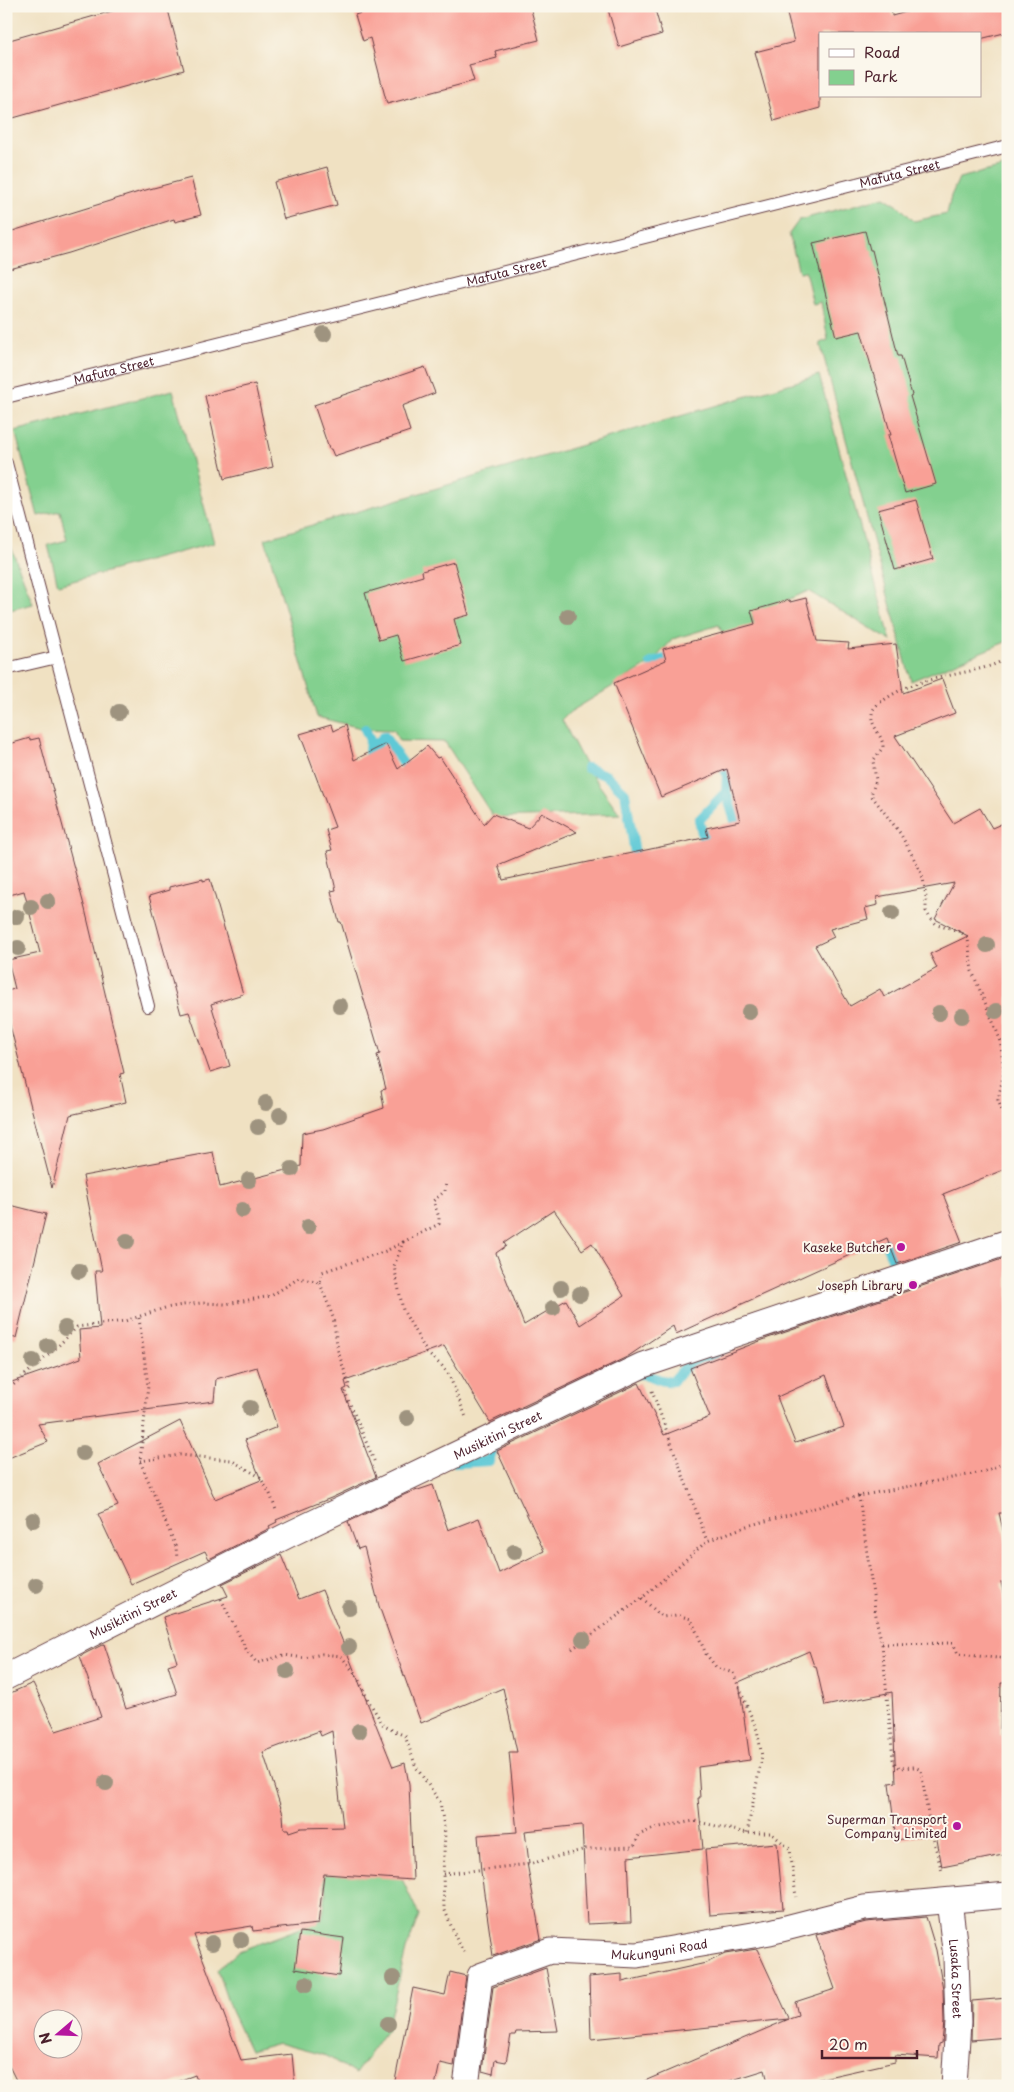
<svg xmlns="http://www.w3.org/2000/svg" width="1014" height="2092" font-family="'Playpen Sans',sans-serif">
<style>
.green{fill:#83d08f;stroke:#66785d}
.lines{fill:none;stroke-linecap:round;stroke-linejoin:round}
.stream{stroke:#5ec9d6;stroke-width:10}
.building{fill:#f9a096;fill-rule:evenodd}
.service-casing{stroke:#633c42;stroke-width:14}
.minor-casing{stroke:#633c42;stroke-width:27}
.path{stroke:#633c42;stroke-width:3;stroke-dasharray:1 4;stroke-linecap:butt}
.service{stroke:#fff;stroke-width:12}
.minor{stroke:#fff;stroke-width:25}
.tree{fill:#9e937f}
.poi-dot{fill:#b5179e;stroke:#fbf7ec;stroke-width:2}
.labels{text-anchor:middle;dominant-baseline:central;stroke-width:4;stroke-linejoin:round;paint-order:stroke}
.street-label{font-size:12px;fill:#4a1f2b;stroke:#fbf7ec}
.poi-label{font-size:12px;fill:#4a1f2b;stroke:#fbf7ec;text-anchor:end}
</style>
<rect width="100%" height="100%" fill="#fbf7ec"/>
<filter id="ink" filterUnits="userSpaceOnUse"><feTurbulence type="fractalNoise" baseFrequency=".02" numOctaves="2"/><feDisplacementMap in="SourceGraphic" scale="10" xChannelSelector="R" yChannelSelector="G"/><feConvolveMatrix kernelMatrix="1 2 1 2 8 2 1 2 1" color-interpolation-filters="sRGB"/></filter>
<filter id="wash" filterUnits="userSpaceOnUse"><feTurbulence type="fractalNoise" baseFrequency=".0096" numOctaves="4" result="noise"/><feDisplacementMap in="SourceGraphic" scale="20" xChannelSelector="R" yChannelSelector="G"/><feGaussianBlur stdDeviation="1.12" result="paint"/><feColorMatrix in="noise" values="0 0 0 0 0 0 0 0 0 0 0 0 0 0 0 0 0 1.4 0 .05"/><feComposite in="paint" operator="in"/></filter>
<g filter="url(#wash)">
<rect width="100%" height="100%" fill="#f0e1c2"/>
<path class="green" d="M1008,166V641L911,681L820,343L828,340L821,302L813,304L805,271L799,272L789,234L799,220L884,197L900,207L914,221L947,214L951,196L959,178Z
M819,375L891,641L808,591L752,616L762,664L738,669L719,625L673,639L651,663L570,712L562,720L587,768L620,814L494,818L445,742L399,741L394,730L365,729L317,717L265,539Z
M173,390L214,543L58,585L48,545L67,540L60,511L38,516L15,431Z
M6,534L33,604L6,611Z
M324,1874L401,1877L419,1915L406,1950L387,2029L355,2074L327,2056L278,2043L250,2051L231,2011L217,1970L239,1951L322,1920L326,1895Z"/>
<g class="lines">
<path class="stream" d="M651,663L668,658L672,666
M365,729L370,740L369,753L384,736L411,775
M587,768L607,776L625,793L637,865
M726,792L735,821L751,824
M706,850L699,820L726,792L727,773L717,760
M879,1227L899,1275
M638,1374C653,1373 656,1383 673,1381L687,1365L700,1358L710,1356L724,1348
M457,1463L489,1461L496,1439"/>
</g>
<g id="blocks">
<path class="building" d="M130,6H167L184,70L6,120V41Z
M380,6H530L539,40L495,51L497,58L469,65L474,81L387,104L370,38L363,41L355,15Z
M607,6H654L662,34L619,47Z
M785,6H891L892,16L927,6H1008V32L980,39V34H820V108L774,121L755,52L794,42Z
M327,167L337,205L284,219L274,182Z
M191,178L201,215L175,222L174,219L69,253L6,270V233L142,191Z
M865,231L870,250H872L898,356H901L912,395L910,396L936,484L905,493L888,435H891L861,331L836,337L813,243Z
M425,367L435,393L402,406L410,431L334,456L331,449H329L314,405Z
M255,384L273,467L224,479L205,396Z
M916,500L933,559L895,570L878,510Z
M454,562L469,615L454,619L461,645L404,661L396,635L379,640L365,593L423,576L422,571Z
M806,598L817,641L849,643L848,649L896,644L903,693L942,679L955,713L895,736L953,823L980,808L992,828L1008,821V1168L943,1194L962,1242L897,1264L887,1238L676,1334L673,1326L627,1357L490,1422L444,1346L345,1381L347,1388L343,1390L376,1477L331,1498L276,1520L277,1522L269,1526L270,1528L209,1559L205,1551L131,1584L98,1514L118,1506L98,1464L180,1421L215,1499L261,1480L245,1440L277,1427L257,1367L216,1379L214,1401L38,1424L48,1442L6,1459V1384L81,1358L79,1330L100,1328L95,1271H102L83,1176L213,1152L220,1187L301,1166L302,1133L323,1129L384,1108L381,1090L386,1089L377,1055L380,1054L341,922H339L331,891L336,890L327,851L332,850L326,830L335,827L300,734L331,725L333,731L345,725L354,760L386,744L398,769L427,746L437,758L440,757L484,824L493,814L528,828L542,813L577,832L498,865L503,880L708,837L706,828L740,821L727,769L661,797L614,683L666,660L663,649L755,624L751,611L789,600L790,602ZM954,883L935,919L968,936L930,954L937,968L884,997L880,989L850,1006L815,946L834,937L830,929L868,919L865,908L878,905L877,897ZM554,1210L582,1250L592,1243L624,1296L580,1325L566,1300L524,1325L496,1253L506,1246L504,1243Z
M30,738V740L39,738L85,909L124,1073L120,1074L126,1102L70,1115L52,1188L6,1010V991L15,989L8,960L40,953L24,891L6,896V745Z
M203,879V881L210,879L243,994L211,1004L230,1066L210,1072L189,1012L181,1014L149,896L169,890V887Z
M6,1204L46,1214L16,1338L6,1337Z
M1008,1257V1513H999L1008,1551V1583L1001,1582L1005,1601L1008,1635V1683H1001L1000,1735H1008V1854L942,1867L936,1834L896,1840L889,1783L896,1782L892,1692L825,1706L816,1666H814L809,1651L739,1682L750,1760L698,1767L700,1798H698L703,1849L628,1857L631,1922L587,1924L582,1825L525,1831L529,1863H527L541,1939L493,1956L481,1872L478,1835L517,1832L509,1752H517L503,1688L421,1723L379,1606L364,1547L358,1549L348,1522L406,1494L433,1485L448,1530L479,1518L499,1573L544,1551L497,1451L639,1383L664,1435L710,1417L690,1368L768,1338ZM826,1375L844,1427L795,1443L777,1397Z
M281,1555L299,1599L322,1590L393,1767L405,1763L409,1784L413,1880L324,1874L318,1924L253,1931L252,1926L194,1935L241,2060L292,2054L295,2086H199L195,2075L165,2086H19L6,2060V1695L33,1683L56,1731L101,1717L80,1656L104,1644L126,1709L177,1694L168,1665L177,1662L163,1617L228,1596L222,1584ZM319,1731L321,1736L332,1731L343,1827L301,1828L289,1832L288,1829H284L283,1814L263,1752ZM42,2020H72V2050H42Z
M777,1843L783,1909L710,1915L705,1849Z
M926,1917L936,1950L943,1989L944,2022L942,2043L939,2044L938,2058L895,2055V2062L787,2086H769L765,2070L713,2086H633L789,2019L591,2039L589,1977L622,1974V1982L706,1963L725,1954L757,1949L789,2018L798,2015L795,2002L835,1989L816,1935L866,1922Z
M300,1932L344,1938L339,1976L295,1969Z
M546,1968L558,2031L516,2032L515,2035H511L506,2062L495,2060L493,2074L482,2071L493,1987Z
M450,1972L466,1976L454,2066L440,2063L435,2086H394L413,1988L445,1995Z
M1008,1998V2037L971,2040L972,2001Z"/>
</g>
</g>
<g filter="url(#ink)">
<use href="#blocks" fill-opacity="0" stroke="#633c42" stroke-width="1"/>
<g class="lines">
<g class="service-casing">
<g id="service">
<path id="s1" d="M6,397L1008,146"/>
<path d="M6,463L148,1006"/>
<path d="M6,669L57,657"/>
</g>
</g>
<g class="minor-casing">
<g id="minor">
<path id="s2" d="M6,1677L288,1535L643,1365L1008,1242"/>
<path id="s3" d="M949,1901L956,1957L958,2022L954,2086"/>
<path id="s4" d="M466,2086L480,1976L550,1951L637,1955L770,1932L864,1908L1008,1895"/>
</g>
</g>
<path class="path" d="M1008,658C1002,661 996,664 990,666C953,677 916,677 884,700C879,703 872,708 872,714C870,726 883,735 883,747L873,761L876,780L871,795L900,833L917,864L923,878L926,897V911L930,918L937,925L961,932L968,939L972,971L1000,1039L1004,1072L998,1100L1008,1126
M403,1242L439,1224V1217L433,1201L445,1191L446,1182
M320,1283L333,1317L338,1351L350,1388L345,1392L375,1463
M139,1318L148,1386L140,1461L176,1547L177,1559
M6,1391L51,1353L77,1327L125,1321L165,1308L183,1305L201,1303L226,1304L271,1296L299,1278L320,1283L322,1272L386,1251L403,1242L394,1266L403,1310L427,1353L442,1366L449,1375L466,1417
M652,1391L707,1541
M140,1461L180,1455L231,1460L260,1477L270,1494L276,1510
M859,1496L877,1623L882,1644L893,1759L895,1764L900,1768L914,1767L921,1770L930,1827L942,1872
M642,1598L662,1617L677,1615L691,1619L706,1654L716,1667L733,1673L757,1730L762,1756L747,1833
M221,1599L247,1651L257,1663L284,1655L304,1658L322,1654L341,1656L357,1676L368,1700L384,1726L405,1736L416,1767L440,1802L445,1833L443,1874L444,1908L458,1943L464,1952
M882,1644L953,1643L958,1654L1008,1659
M572,1649L642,1598L707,1541L747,1526L859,1496L983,1472L1008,1461
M443,1874L529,1864L586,1849L634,1847L639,1835L654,1828L694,1821L747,1833H771L790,1849L796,1897"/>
<use href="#service" class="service"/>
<use href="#minor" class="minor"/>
</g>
<g class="tree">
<circle cx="324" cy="334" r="8"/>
<circle cx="568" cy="616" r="8"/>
<circle cx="119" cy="712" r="8"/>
<circle cx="48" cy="901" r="8"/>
<circle cx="31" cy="907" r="8"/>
<circle cx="892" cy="913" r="8"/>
<circle cx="17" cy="917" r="8"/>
<circle cx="987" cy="945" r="8"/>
<circle cx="18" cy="948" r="8"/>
<circle cx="340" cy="1006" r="8"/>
<circle cx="996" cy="1011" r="8"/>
<circle cx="749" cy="1012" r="8"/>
<circle cx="939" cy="1013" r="8"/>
<circle cx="962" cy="1016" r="8"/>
<circle cx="266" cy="1103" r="8"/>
<circle cx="280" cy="1115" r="8"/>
<circle cx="258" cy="1127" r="8"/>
<circle cx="292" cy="1169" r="8"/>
<circle cx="249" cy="1180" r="8"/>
<circle cx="242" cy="1210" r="8"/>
<circle cx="308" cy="1227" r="8"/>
<circle cx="127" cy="1241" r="8"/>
<circle cx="79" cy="1271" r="8"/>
<circle cx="561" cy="1288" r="8"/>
<circle cx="580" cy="1294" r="8"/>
<circle cx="553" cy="1308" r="8"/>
<circle cx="65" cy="1328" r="8"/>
<circle cx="48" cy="1346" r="8"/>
<circle cx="33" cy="1361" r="8"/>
<circle cx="250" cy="1408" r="8"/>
<circle cx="407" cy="1418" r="8"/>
<circle cx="83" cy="1453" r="8"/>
<circle cx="33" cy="1520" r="8"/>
<circle cx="514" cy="1552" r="8"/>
<circle cx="36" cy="1585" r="8"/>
<circle cx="349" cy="1608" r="8"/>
<circle cx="583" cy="1639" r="8"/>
<circle cx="349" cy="1647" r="8"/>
<circle cx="287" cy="1671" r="8"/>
<circle cx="359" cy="1731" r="8"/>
<circle cx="106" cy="1783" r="8"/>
<circle cx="241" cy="1940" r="8"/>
<circle cx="212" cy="1943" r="8"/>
<circle cx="393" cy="1978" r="8"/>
<circle cx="306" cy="1984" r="8"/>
<circle cx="388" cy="2024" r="8"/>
</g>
</g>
<g class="poi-dot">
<circle cx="901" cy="1247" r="5"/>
<circle cx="913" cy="1285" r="5"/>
<circle cx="957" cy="1826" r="5"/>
</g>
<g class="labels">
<g class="street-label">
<text stroke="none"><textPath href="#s1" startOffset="921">Mafuta Street</textPath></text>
<text stroke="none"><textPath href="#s1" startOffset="516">Mafuta Street</textPath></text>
<text stroke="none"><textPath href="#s1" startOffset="111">Mafuta Street</textPath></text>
<text stroke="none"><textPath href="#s2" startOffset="548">Musikitini Street</textPath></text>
<text stroke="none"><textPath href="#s2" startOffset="142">Musikitini Street</textPath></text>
<text stroke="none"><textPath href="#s4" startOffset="295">Mukunguni Road</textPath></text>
<text stroke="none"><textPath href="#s3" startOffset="78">Lusaka Street</textPath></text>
</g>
<g class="poi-label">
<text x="891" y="1247">Kaseke Butcher</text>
<text x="903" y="1285">Joseph Library</text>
<text x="947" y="1819">Superman Transport<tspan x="947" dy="14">Company Limited</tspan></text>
</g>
</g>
<rect width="1014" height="2092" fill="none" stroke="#fbf7ec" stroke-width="25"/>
<rect x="819" y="32" width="162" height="65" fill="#fbf7ec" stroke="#b4a19f"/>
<rect x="829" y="49" width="25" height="8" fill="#ffffff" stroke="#b4a19f"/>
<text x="864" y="58" font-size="15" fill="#4a1f2b">Road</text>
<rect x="829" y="70" width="25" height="15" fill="#83d08f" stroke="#b4a19f"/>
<text x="864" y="82" font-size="15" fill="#4a1f2b">Park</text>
<g transform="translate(58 2034) rotate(251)"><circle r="24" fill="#fbf7ec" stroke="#b4a19f"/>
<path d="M0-4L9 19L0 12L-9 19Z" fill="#b5179e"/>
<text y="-8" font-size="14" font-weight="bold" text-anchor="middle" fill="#4a1f2b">N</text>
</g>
<path d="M822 2050v8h95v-8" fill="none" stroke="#4a1f2b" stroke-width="2.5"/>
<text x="829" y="2050" font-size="15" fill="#4a1f2b" stroke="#fbf7ec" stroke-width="4" paint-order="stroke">20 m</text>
</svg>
